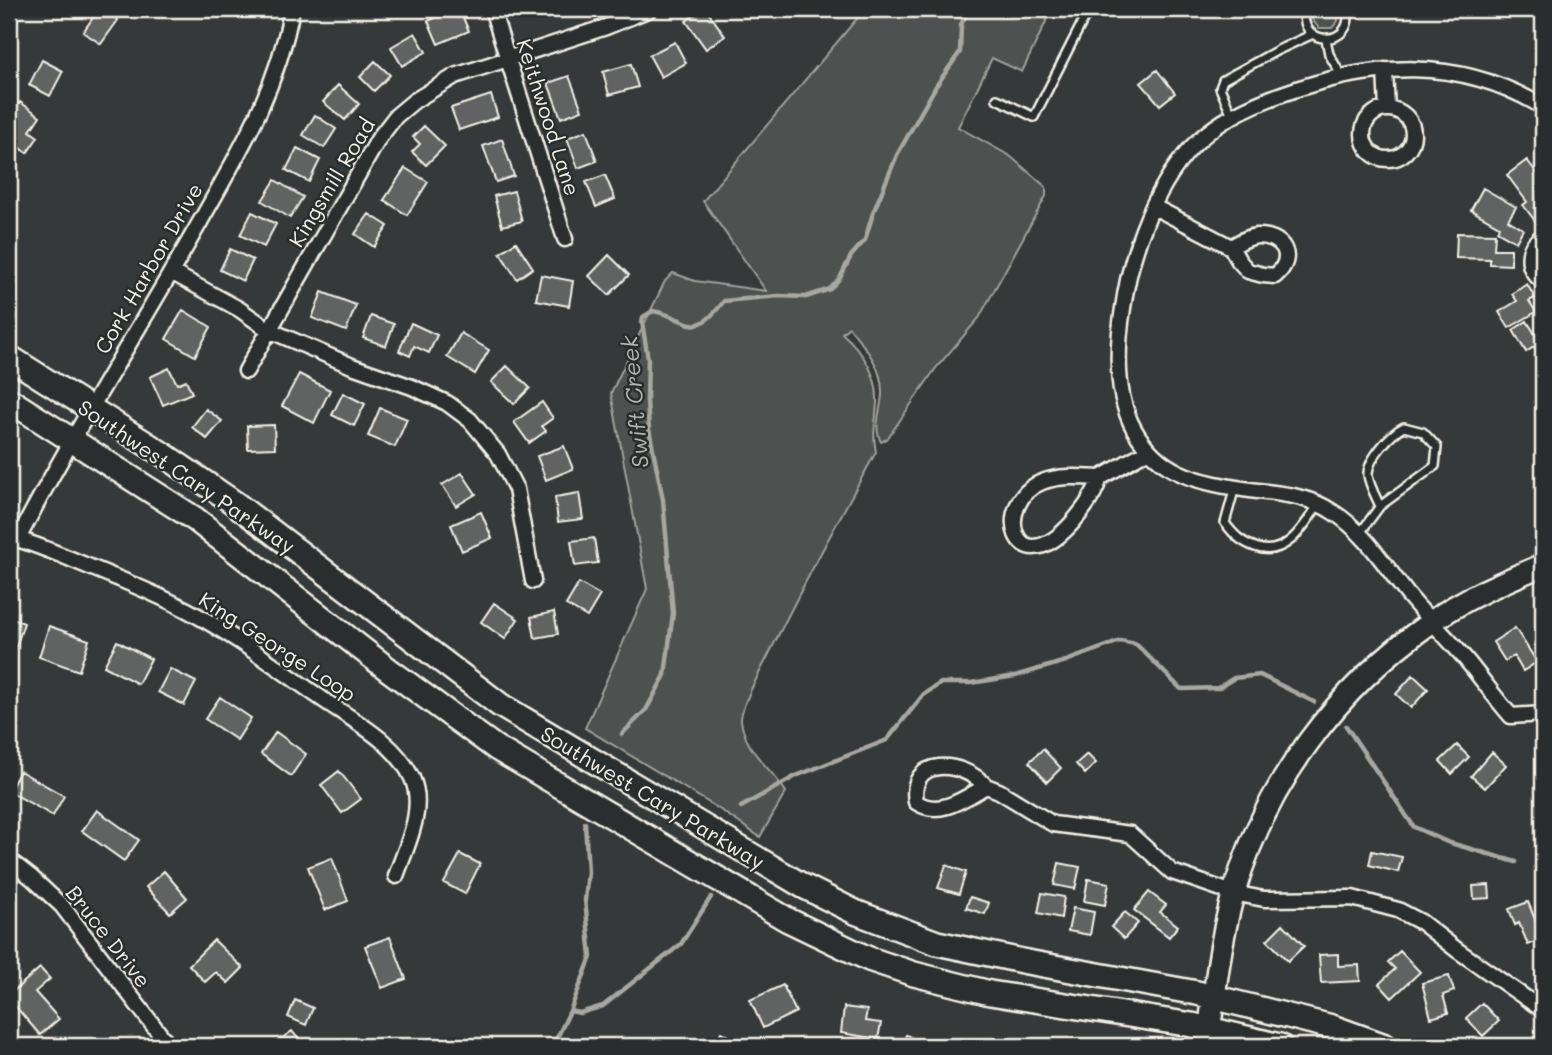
<svg xmlns="http://www.w3.org/2000/svg" width="1552" height="1055" font-family="Mali,sans-serif">
<style>
.green{fill:#4e514f;stroke:#a1a19c;stroke-width:2}
.lines{fill:none;stroke-linecap:round;stroke-linejoin:round}
.stream{stroke:#a8a7a1;stroke-width:4.5}
.building{fill:#616362;stroke:#f4f1e8;stroke-width:2}
.lane-casing{stroke:#f4f1e8;stroke-width:12}
.street-casing{stroke:#f4f1e8;stroke-width:19}
.secondary-casing{stroke:#f4f1e8;stroke-width:26}
.primary-casing{stroke:#f4f1e8;stroke-width:28}
.lane{stroke:#2a2d2e;stroke-width:7}
.street{stroke:#2a2d2e;stroke-width:14}
.secondary{stroke:#2a2d2e;stroke-width:21}
.primary{stroke:#2a2d2e;stroke-width:23}
.labels{text-anchor:middle;dominant-baseline:central;stroke-width:5;stroke-linejoin:round;paint-order:stroke}
.street-label{font-size:21px;fill:#f4f1e8;stroke:#2a2d2e}
.water-label{font-size:23px;font-style:italic;fill:#b4b3ad;stroke:#2a2d2e}
</style>
<rect width="100%" height="100%" fill="#363939"/>
<filter id="ink" filterUnits="userSpaceOnUse"><feTurbulence type="fractalNoise" baseFrequency=".0143" numOctaves="2"/><feDisplacementMap in="SourceGraphic" scale="14" xChannelSelector="R" yChannelSelector="G"/><feConvolveMatrix kernelMatrix="1 2 1 2 8 2 1 2 1" color-interpolation-filters="sRGB"/></filter>
<g filter="url(#ink)">
<path class="green" d="M865,9H1052L1022,72L992,58L958,127L1010,156L1046,187V196L979,318L936,368L887,439L881,442C873,426 881,411 882,394C883,367 865,347 849,327L842,333C862,351 878,374 877,402C876,421 872,432 876,452C838,520 802,587 768,656C761,670 740,707 741,720C745,753 771,767 786,792L760,837L716,807L585,728L647,589L611,393L665,281L673,273L695,281L766,291L703,201Z
M1313,9H1337L1338,21L1332,28H1319L1311,18Z"/>
<g class="lines">
<path class="stream" d="M1346,726L1414,827L1447,842L1516,862
M622,734L646,710L665,675L673,613L663,500L649,429L647,401L648,359L642,322L643,317L653,311C690,317 692,343 724,301L778,296L806,297L830,289L840,278L851,256L865,240L873,213L897,155L936,86L960,52L961,25L968,9
M741,807L796,776L887,740L924,694L941,683H971L1015,676L1066,661L1120,641L1136,644L1181,689L1218,688L1234,678L1260,675L1314,702
M1535,867L1543,869
M570,1011L580,1013L603,1006L681,944L711,897
M553,1046L570,1011L591,957L585,900L588,872L585,823"/>
</g>
<path class="building" d="M99,9L118,20L101,44L83,32Z
M456,9H459L469,31L438,44L428,21Z
M529,9H554V10L533,18Z
M704,9H706L725,36L706,49L686,21Z
M415,33L426,52L402,66L391,47Z
M675,42L686,63L661,77L649,55Z
M42,60L63,71L50,96L29,85Z
M375,61L390,75L374,91L360,77Z
M631,64L638,87L609,95L603,72Z
M1157,70L1175,93L1160,105L1141,83Z
M569,76L582,110L561,118L548,83Z
M338,85L359,104L345,120L323,102Z
M491,95L498,117L459,130L451,108Z
M20,102L40,116L30,131L38,137L27,153L9,140V119Z
M315,115L336,129L324,148L303,135Z
M424,126L445,146L426,165L412,152L420,144L413,137Z
M586,131L597,161L578,168L567,138Z
M502,139L514,176L496,182L483,146Z
M297,148L320,160L309,182L286,170Z
M1527,160L1543,181V195L1538,199L1543,206V217L1536,222L1523,205L1527,202L1507,175Z
M405,168L428,182L407,215L384,200Z
M605,175L615,199L596,207L586,182Z
M275,180L303,197L290,218L262,201Z
M1483,188L1516,207L1508,220L1523,229L1516,242L1497,231L1499,226L1471,210Z
M514,191L522,221L502,226L494,196Z
M252,212L276,224L264,247L240,235Z
M369,214L388,226L374,247L355,234Z
M1457,233L1495,234L1494,249H1511V265L1490,264V259L1456,258Z
M516,242L533,268L517,279L500,253Z
M230,249L253,260L243,281L220,270Z
M609,255L629,275L609,295L589,276Z
M541,275L573,281L569,306L536,300Z
M1527,284L1535,298L1529,301L1536,312L1509,328L1499,312L1517,301L1512,294Z
M322,292L356,305L346,331L312,318Z
M183,310L211,327L195,356L166,339Z
M371,316L394,324L386,346L363,338Z
M1527,321L1535,334L1543,329V363L1534,347L1526,352L1513,330Z
M411,323L437,335L429,353L414,346L410,356L399,351Z
M461,333L489,350L475,374L447,357Z
M507,366L530,388L514,404L491,382Z
M169,368L177,384L186,380L192,393L163,405L150,377Z
M299,374L330,390L314,423L282,406Z
M343,393L365,404L354,426L332,415Z
M542,402L553,418L542,426L546,431L529,443L514,422Z
M380,408L407,419L395,447L368,436Z
M206,409L222,421L207,439L192,427Z
M274,425L275,448L248,449L247,426Z
M564,446L573,469L546,480L537,456Z
M462,473L476,494L456,506L442,485Z
M579,493L583,519L558,522L555,497Z
M481,512L492,538L462,551L451,525Z
M594,538L598,563L575,566L571,541Z
M579,583L600,595L587,617L566,605Z
M494,603L518,619L505,639L481,622Z
M554,612L558,634L535,638L531,617Z
M9,617L24,623L16,647L9,645Z
M49,626L89,640L79,671L39,657Z
M1515,628L1537,662L1523,671L1514,656L1505,661L1493,642Z
M117,641L151,659L138,684L104,666Z
M170,669L196,682L184,705L158,692Z
M1413,675L1428,689L1411,708L1396,694Z
M220,697L251,718L237,740L205,719Z
M276,732L306,754L291,776L261,754Z
M1457,745L1469,757L1452,774L1440,761Z
M1043,749L1061,768L1047,782L1029,762Z
M1492,752L1506,765L1485,788L1471,776Z
M1087,754L1096,763L1085,774L1076,764Z
M20,771L64,796L53,816L9,791Z
M339,771L361,799L342,813L321,785Z
M97,810L139,840L124,861L82,831Z
M1372,851L1402,857L1398,872L1369,865Z
M460,854L480,864L465,894L444,883Z
M332,858L348,901L325,910L308,867Z
M1059,863L1080,867L1075,889L1054,885Z
M946,865L966,872L959,894L938,888Z
M164,871L187,898L170,913L146,887Z
M1088,879L1109,883L1105,905L1084,901Z
M1489,885L1490,898L1474,899L1473,886Z
M1149,892L1166,905L1160,912L1178,926L1169,937L1134,910Z
M1042,893L1064,897L1061,918L1038,913Z
M970,897L989,903L985,914L966,908Z
M1528,902L1543,939L1528,945L1519,923L1515,925L1509,909Z
M1073,908L1094,912L1090,935L1068,931Z
M1125,912L1138,923L1124,939L1111,927Z
M1283,924L1304,946L1288,961L1267,940Z
M390,937L406,979L382,988L365,946Z
M214,940L243,968L228,983L216,972L205,982L189,965Z
M9,943L16,953L9,958Z
M1400,951L1420,972L1392,998L1379,984L1395,969L1388,962Z
M1338,954V966L1359,965L1360,981L1321,983L1319,955Z
M40,968L50,979L35,992L59,1019L40,1035L9,999V995Z
M1449,976L1454,991L1443,995L1448,1013L1431,1018L1422,983Z
M783,985L796,1012L763,1028L750,1000Z
M295,1000L313,1008L306,1025L288,1017Z
M1482,1003L1499,1021L1483,1036L1466,1018Z
M844,1007L867,1010L865,1021L881,1023L878,1039L841,1033Z
M292,1031L304,1046H271Z
M721,1032L747,1045V1046H714Z
M906,1035L930,1046H901Z
M1534,1037L1543,1045V1046H1526Z"/>
<g class="lines">
<g class="lane-casing">
<path id="lane" d="M1187,9L1188,11
M1305,9C1297,48 1356,48 1347,9
M1326,39L1329,54L1341,75
M997,99L1034,117L1089,9
M1233,117L1220,88L1223,80L1278,50L1313,34
M1235,487L1225,523C1234,535 1241,542 1255,547C1285,559 1304,526 1318,505
M1360,533L1380,506L1435,466L1437,447L1423,432L1404,427C1391,433 1367,460 1368,475C1369,485 1376,497 1380,506"/>
</g>
<g class="street-casing">
<path id="street" d="M492,9L565,239
M9,11L10,9
M1385,70L1387,109
M1543,107C1459,56 1372,62 1282,94C1254,104 1222,119 1200,139C1156,180 1131,250 1123,308C1117,346 1115,395 1134,429C1158,473 1196,482 1243,489C1274,494 1305,493 1333,512C1364,531 1386,567 1408,595C1425,616 1445,635 1463,656C1480,676 1494,697 1511,716L1543,714
M1363 134a25 25 0 1 1 50 0a25 25 0 1 1-50 0Z
M1154,207L1231,247L1239,261L1248,271L1263,275L1275,276C1297,257 1283,235 1257,236C1247,237 1240,242 1231,247
M1543,236C1525,247 1525,269 1543,281
M171,272L239,309L269,330L352,366L412,387L447,403L470,420L498,454L516,489L533,581
M246,371L379,138L396,116L414,101L455,76L606,27L650,9
M1100,478C1082,477 1060,475 1042,482C992,502 1013,588 1072,523C1084,509 1094,496 1100,478L1147,451
M10,537C36,544 61,555 85,565C120,579 155,593 187,610C236,636 280,670 325,701C356,722 396,743 412,778C426,809 406,847 396,876
M18,539C74,431 140,328 200,222C240,151 277,90 292,9
M986,786C962,760 908,756 916,802C939,818 965,798 986,786L999,791L1053,824L1130,834L1172,872L1233,893L1264,899L1352,898L1398,910L1421,922L1457,950L1543,1010
M9,860L32,878L62,906L169,1046"/>
</g>
<g class="secondary-casing">
<path id="secondary" d="M1211,1017C1217,976 1222,932 1234,892C1266,783 1337,688 1430,623C1464,598 1505,581 1543,565"/>
</g>
<g class="primary-casing">
<path id="primary" d="M9,357L164,455L233,502L500,705L803,886L855,912L937,943L1027,962L1197,993L1332,1027L1385,1046
M9,400L195,519L389,670L496,748L788,920L869,959L914,974L990,993L1192,1025L1280,1046"/>
</g>
<use href="#lane" class="lane"/>
<use href="#street" class="street"/>
<use href="#secondary" class="secondary"/>
<use href="#primary" class="primary"/>
</g>
</g>
<g class="labels">
<g class="street-label">
<text transform="translate(549 117) rotate(72)">Keithwood Lane</text>
<text transform="translate(331 182) rotate(-59)">Kingsmill Road</text>
<text transform="translate(148 268) rotate(-60)">Cork Harbor Drive</text>
<text transform="translate(187 476) rotate(34)">Southwest Cary Parkway</text>
<text transform="translate(278 646) rotate(33)">King George Loop</text>
<text transform="translate(653 797) rotate(31)">Southwest Cary Parkway</text>
<text transform="translate(109 936) rotate(52)">Bruce Drive</text>
</g>
<g class="water-label">
<text transform="translate(634 402) rotate(-95)">Swift Creek</text>
</g>
</g>
<rect width="1552" height="1055" fill="none" stroke="#2a2d2e" stroke-width="35"/>
<rect x="18" y="18" width="1517" height="1020" fill="none" stroke="#f4f1e8" stroke-width="2.5" filter="url(#ink)"/>
</svg>
